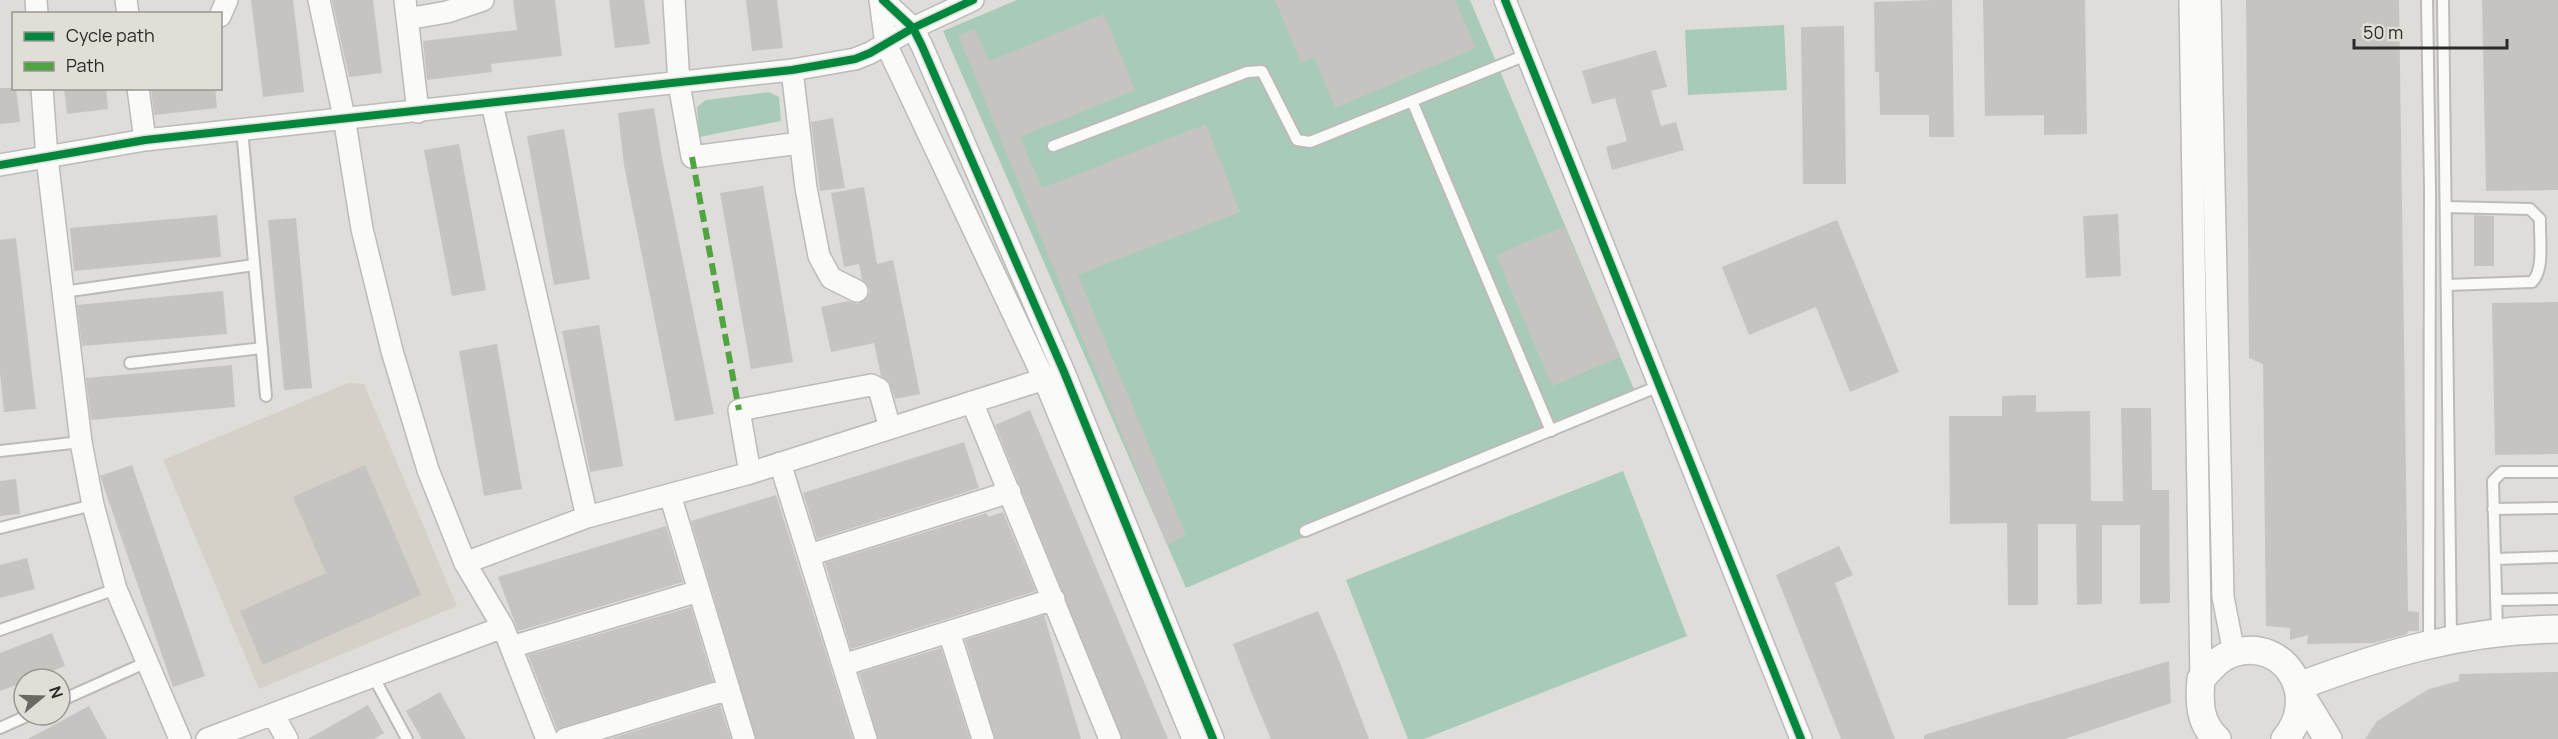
<svg xmlns="http://www.w3.org/2000/svg" width="2558" height="739" font-family="Manrope,sans-serif">
<style>
.built{fill:#d5d0c8}
.garden{fill:#a7cbb8}
.building{fill:#c5c4c1}
.lines{fill:none;stroke-linecap:round;stroke-linejoin:round}
.service-casing{stroke:#bcbbb8;stroke-width:14}
.minor-casing{stroke:#bcbbb8;stroke-width:24}
.tertiary-casing{stroke:#bcbbb8;stroke-width:30}
.service{stroke:#fafaf9;stroke-width:10}
.minor{stroke:#fafaf9;stroke-width:21}
.tertiary{stroke:#fafaf9;stroke-width:27}
.quiet{stroke:#51a442;stroke-width:6;stroke-dasharray:12 6;stroke-linecap:butt}
.cycleway-casing{stroke:#e1ded8;stroke-width:11}
.cycleway{stroke:#00873e;stroke-width:8}
</style>
<rect width="100%" height="100%" fill="#dfddda"/>
<path class="built" d="M348,383L364,384L457,606L259,689L163,460Z"/>
<path class="garden" d="M1017,0H1470L1636,394L1186,588L943,31Z
M1784,25L1787,90L1688,95L1685,30Z
M769,92L779,97L781,121L699,137L697,107L706,100Z
M1623,471L1687,636L1424,739H1408L1346,580Z"/>
<path class="building" d="M251,0H293L304,92L263,97Z
M332,0H373L382,73L349,77Z
M513,0H555L562,56L491,64L492,72L427,80L423,41L517,30Z
M609,0H644L650,44L615,48Z
M746,0H777L783,48L752,51Z
M1275,0H1455L1476,48L1335,108L1314,57L1301,63Z
M1934,0H1952L1954,137H1929V115H1880L1879,72H1875L1874,2Z
M1983,0H2085L2087,134L2044,135V115L1985,116Z
M2246,0H2399L2408,611L2419,612V631H2408L2407,634L2374,643L2307,644L2308,635L2290,640V628L2266,626L2263,364L2249,358Z
M2482,0H2558V190L2486,191Z
M1104,14L1135,90L1020,137L1042,188L1206,124L1240,212L1078,275L1186,535L1167,545L958,35L975,29L989,61Z
M1844,26L1846,184H1803L1801,27Z
M1656,50L1667,87L1651,91L1661,126L1676,122L1684,150L1612,170L1606,147L1627,141L1615,98L1592,104L1582,71Z
M0,88H16L20,122L0,124Z
M64,88H106L108,109L67,114Z
M151,88H215L217,108L154,115Z
M654,108L662,158L714,414L675,421L624,165L618,113Z
M833,118L845,188L820,191L811,122Z
M564,129L590,279L554,285L527,136Z
M459,144L486,290L452,296L424,150Z
M763,186L793,362L751,369L720,193Z
M864,187L877,264L893,260L920,394L895,399L889,381L881,376L874,343L831,352L821,307L848,301L858,304L868,297L870,291L867,284L862,279L859,264L844,267L831,193Z
M2118,214L2121,276L2086,278L2083,216Z
M217,215L221,257L74,271L70,228Z
M2474,215L2494,216V266H2474Z
M296,218L312,388L284,390L268,220Z
M1837,220L1899,372L1850,392L1816,307L1749,335L1722,267Z
M1564,226L1620,357L1552,386L1496,255Z
M16,238L36,409L4,412L0,373V240Z
M223,291L227,334L82,346L77,305Z
M2558,302V454L2495,455L2492,303Z
M599,325L623,466L590,472L562,331Z
M497,344L522,489L484,496L459,351Z
M232,365L235,407L91,420L86,378Z
M2036,395V412L2090,411L2091,501H2123L2121,408H2151L2152,490H2169L2170,603L2140,604V525H2102V604L2077,605L2076,524H2038V605H2008L2007,523L1950,524L1949,416H2002V396Z
M1030,410L1168,739H1122L995,425Z
M964,442L979,488L817,539L803,493Z
M132,465L205,676L173,687L100,476Z
M365,465L421,595L263,665L240,611L326,573L293,497Z
M16,479L20,514L0,516V481Z
M776,495L853,739H756L691,521Z
M1003,512L1036,591L851,649L825,563L987,513L988,517Z
M666,526L683,582L518,631L498,577Z
M1839,546L1853,575L1835,583L1895,739H1841L1776,575Z
M27,558L35,589L0,598V565Z
M691,607L713,681L557,729L528,655Z
M1318,611L1338,658L1369,739H1271L1250,689L1233,644Z
M1044,615L1081,739H995L965,640Z
M52,633L65,666L32,679H24V682L0,691V653Z
M941,648L970,739H878L859,673Z
M2169,661L2171,703L2065,739H1924V735Z
M2558,672V739H2365L2377,721L2429,689L2459,681V674Z
M440,692L466,739H422L406,711Z
M368,705L384,733L374,739H308Z
M720,705L731,739H609Z
M89,706L107,739H28Z"/>
<g class="lines">
<g class="service-casing">
<path id="service" d="M2427,0L2430,190L2429,643
M2443,0L2451,638
M1412,101L1551,431
M242,129L266,396
M1053,146L1247,72L1262,71L1297,140L1310,142L1526,55
M2446,207L2530,209L2540,219C2539,236 2545,270 2532,282L2447,285
M63,292L254,265
M130,363L262,348
M0,451L81,442
M2493,509L2558,508
M0,528L93,505
M1305,531L1659,386
M2495,559L2558,557
M2496,600L2558,599
M0,630L116,589
M2497,632L2493,481L2502,472H2558
M373,676L407,739
M60,701L147,662
M0,728L29,715"/>
</g>
<g class="minor-casing">
<path id="minor" d="M36,0L37,14
M126,0L128,14
M319,0L344,117L362,229L392,351L428,470L465,563L503,627L547,739
M405,0L418,112
M674,0L679,84L692,157L800,143
M880,0L886,44L1044,379L1193,739
M883,0L913,28L922,46L1064,372L1213,739
M1505,0L1801,739
M2190,0L2201,679
M2210,0L2223,597L2234,653
M220,16L227,0
M407,19L447,12L483,0
M792,70L806,188L819,256L831,278L857,291
M42,88L47,158L81,442L93,505L116,589L180,739
M138,88L145,140
M492,104L587,517
M0,165L145,140L792,70L855,59L870,53L913,28L973,0
M972,402L1110,739
M780,463L866,739
M750,473L739,410L871,385L879,389L890,428
M670,495L744,739
M809,555L1010,492
M465,563L587,517L750,473L1057,375
M949,632L983,739
M511,647L699,591
M843,665L1054,599
M273,714L287,739
M207,739L503,627
M565,739L729,689"/>
</g>
<g class="tertiary-casing">
<path id="tertiary" d="M2299,686C2387,653 2463,630 2558,629
M2301,695L2328,739
M2217,739C2199,723 2199,701 2201,679C2210,669 2220,657 2233,653C2287,637 2320,698 2285,739"/>
</g>
<use href="#service" class="service"/>
<use href="#minor" class="minor"/>
<use href="#tertiary" class="tertiary"/>
<path class="quiet" d="M692,157L739,410"/>
<g class="cycleway-casing">
<path id="cycleway" d="M883,0L913,28L922,46L1064,372L1213,739
M1505,0L1801,739
M0,165L145,140L792,70L855,59L870,53L913,28L973,0"/>
</g>
<use href="#cycleway" class="cycleway"/>
</g>
<rect x="12" y="12" width="210" height="78" fill="#e1ded8" stroke="#989692" stroke-width="1.5"/>
<rect x="24" y="32" width="30" height="9" fill="#00873e" stroke="#989692" stroke-width="1.5"/>
<text x="66" y="42" font-size="18" fill="#2b2a28">Cycle path</text>
<rect x="24" y="62" width="30" height="9" fill="#51a442" stroke="#989692" stroke-width="1.5"/>
<text x="66" y="72" font-size="18" fill="#2b2a28">Path</text>
<g transform="translate(42 697) rotate(71)"><circle r="28" fill="#e1ded8" stroke="#989692" stroke-width="1.5"/>
<path d="M0-4.5L10 22L0 15L-10 22Z" fill="#6a6966"/>
<text y="-9" font-size="16" font-weight="bold" text-anchor="middle" fill="#2b2a28">N</text>
</g>
<path d="M2354 39v9h153v-9" fill="none" stroke="#2b2a28" stroke-width="3"/>
<text x="2363" y="39" font-size="18" fill="#2b2a28" stroke="#e1ded8" stroke-width="4.5" paint-order="stroke">50 m</text>
</svg>
